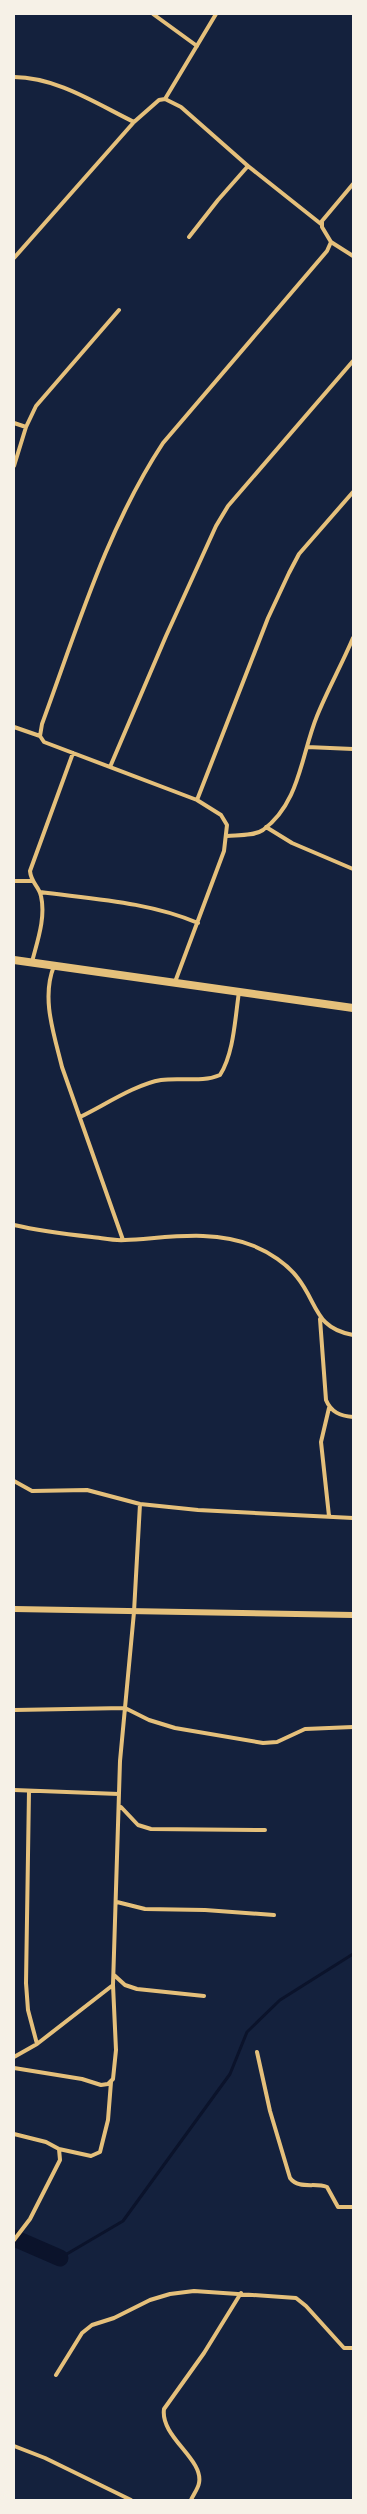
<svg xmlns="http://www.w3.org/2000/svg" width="367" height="2514" font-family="Helvetica,sans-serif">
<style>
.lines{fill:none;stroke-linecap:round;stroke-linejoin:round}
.stream{stroke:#0b132b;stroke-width:3}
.river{stroke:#0b132b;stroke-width:17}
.minor{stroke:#e5c07b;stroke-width:4}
.tertiary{stroke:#e5c07b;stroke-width:6}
.trunk{stroke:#e5c07b;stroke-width:8}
</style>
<rect width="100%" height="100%" fill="#14213d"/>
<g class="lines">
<path class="stream" d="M60,2258L123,2221L230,2074L247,2032L280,2000L353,1954"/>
<path class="river" d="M14,2238L60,2258"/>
<path class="minor" d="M153,14L197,46
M14,77C56,77 97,104 134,122
M165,99L216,14
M189,237L218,200L248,166
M331,242L353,256
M14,258L134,122L159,100L165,99L181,107L248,166L321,224
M14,423L26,427
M14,466L26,427L36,406L119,310
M14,727L40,736
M307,747L353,749
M110,767L166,636L216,526L228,506L353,361
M197,800L268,618L289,573L299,554L353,492
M266,827L292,843L353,869
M227,836C238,835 254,836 263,830C300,803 301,755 317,716C328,689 342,664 353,638
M14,881H31
M40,892C93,899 149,902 198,923
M32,962C37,942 46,918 41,896C39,886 31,883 30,871L73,753
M54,966C41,998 54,1034 62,1067L123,1240
M175,982L224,851L227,825L221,815L197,800L44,742L40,736L42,724C77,629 107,528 163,443L327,251L331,242L322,227V221L353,184
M80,1117C103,1106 136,1084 161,1080C181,1077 202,1083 220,1075C234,1053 235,1018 239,992
M14,1225C40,1231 65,1234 92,1237C102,1238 114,1241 125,1240C167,1238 212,1229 254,1246C269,1252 287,1264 297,1277C318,1303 314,1328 353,1335
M320,1319L326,1400C331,1412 340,1416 353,1417
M329,1408L321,1442L329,1516
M14,1481L32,1491L87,1490L140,1504L198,1510L353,1518
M14,1710L125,1708L149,1720L175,1728L263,1743L277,1742L305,1729L353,1727
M14,1790L119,1794
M29,1791L26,1983L28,2010L37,2044
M121,1807L138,1825L151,1829L265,1830
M117,1902L145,1909L205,1910L274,1915
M114,1975L125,1985L137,1989L204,1996
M257,2052L270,2111L290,2178C299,2190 315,2182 327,2187L338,2207H353
M14,2057L37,2044L113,1985
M14,2068L82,2079L101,2085L108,2084L113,2079L116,2050L113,1985L120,1761L134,1612L140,1504
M14,2134L46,2142L59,2149L60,2160L30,2219L14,2240
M59,2149L91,2156L100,2152L108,2120L111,2082
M56,2375L82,2333L92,2325L114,2318L150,2300L170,2294L194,2291L296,2298L306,2306L344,2348H353
M14,2446L45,2458L131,2500
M191,2500C193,2495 198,2489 199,2483C204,2459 160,2437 164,2409L204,2353L241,2293"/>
<path class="tertiary" d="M14,1609L353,1615"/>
<path class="trunk" d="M14,960L353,1008"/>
</g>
<rect width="367" height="2514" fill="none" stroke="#f6f1e7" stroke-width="30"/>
</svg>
